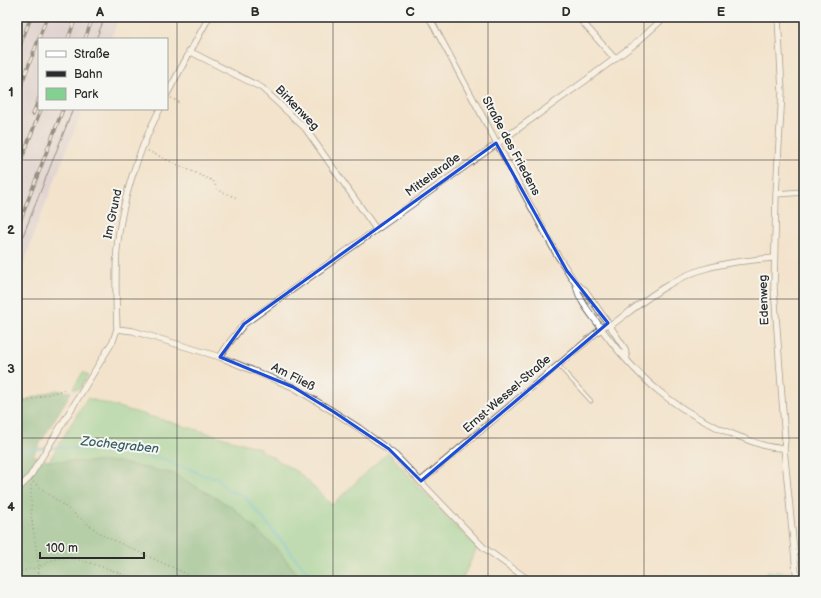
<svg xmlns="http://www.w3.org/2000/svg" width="821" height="598" font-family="'Balsamiq Sans',sans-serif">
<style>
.industrial{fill:#cbbfd5}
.green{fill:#83d191;stroke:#577e5e}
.forest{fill:#6ab37b;stroke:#4a6f53}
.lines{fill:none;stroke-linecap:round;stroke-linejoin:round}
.stream{stroke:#50bccc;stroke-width:2}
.service-casing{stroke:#494743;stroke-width:4.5}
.minor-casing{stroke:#494743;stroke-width:7}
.path{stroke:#494743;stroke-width:1.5;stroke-dasharray:1 3;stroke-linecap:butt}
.service{stroke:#fff;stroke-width:3}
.minor{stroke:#fff;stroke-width:5.5}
.tram{stroke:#2b2b2b;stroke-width:1}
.rail-casing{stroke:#2b2b2b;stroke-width:3.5}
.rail{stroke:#f6f6f2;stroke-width:2;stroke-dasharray:6;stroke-linecap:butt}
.marked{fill:none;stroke:#1d4ed8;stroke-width:3;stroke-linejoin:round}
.grid{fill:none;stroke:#2b2b2b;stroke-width:1;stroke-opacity:0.55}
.labels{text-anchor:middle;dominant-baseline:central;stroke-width:4;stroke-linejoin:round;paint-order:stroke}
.street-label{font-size:12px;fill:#2b2b2b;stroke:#f6f6f2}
.water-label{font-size:13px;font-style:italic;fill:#385e63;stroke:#f6f6f2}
.neatline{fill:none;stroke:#2b2b2b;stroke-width:1.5}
.grid-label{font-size:13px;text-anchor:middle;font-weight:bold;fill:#2b2b2b}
</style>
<rect width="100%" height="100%" fill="#f6f6f2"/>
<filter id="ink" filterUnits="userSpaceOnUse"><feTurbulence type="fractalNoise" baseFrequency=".025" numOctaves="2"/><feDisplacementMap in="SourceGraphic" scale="8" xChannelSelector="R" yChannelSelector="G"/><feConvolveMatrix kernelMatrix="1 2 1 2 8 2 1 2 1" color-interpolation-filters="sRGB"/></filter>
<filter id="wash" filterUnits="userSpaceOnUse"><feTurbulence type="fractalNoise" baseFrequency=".012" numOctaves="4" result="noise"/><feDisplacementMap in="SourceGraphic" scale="16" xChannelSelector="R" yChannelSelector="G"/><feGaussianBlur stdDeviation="0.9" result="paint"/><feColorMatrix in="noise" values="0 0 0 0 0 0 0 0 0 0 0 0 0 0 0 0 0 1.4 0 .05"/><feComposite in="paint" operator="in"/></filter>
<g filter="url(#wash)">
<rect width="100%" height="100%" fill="#f3e3cc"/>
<path class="industrial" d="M17,17H119L111,39H39V109H83L37,225L17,285Z"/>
<path class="green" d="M83,372L88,376L80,389H73Z
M87,398L256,447L299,473L332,505L388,452L456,527L478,546L461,581H303L277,549L232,507L49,461Z
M767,571L793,573V581H766Z"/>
<path class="forest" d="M56,390L71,392L33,455L49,461L118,462L174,474L232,507L277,549L303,581H17V403Z"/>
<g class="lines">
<path class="stream" d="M17,451L59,447L124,453L165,459L177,466L188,468L202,475L217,477L228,491L243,495L315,581"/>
</g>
</g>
<g filter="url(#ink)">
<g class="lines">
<g class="service-casing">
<path id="service" d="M558,365L591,401"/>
</g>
<g class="minor-casing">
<path id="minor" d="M429,17L556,253L576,284L585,290L610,326L625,349L627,360
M578,17L615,59
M778,17L782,92L776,194L774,288L785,440L784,448L797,581
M189,51L262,88L305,128L376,229
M167,94L209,17
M776,194L804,192
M576,284C578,298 587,309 596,321C634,376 676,413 740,437C754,442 769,449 784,448
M610,326C639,305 669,279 704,269C727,262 750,260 774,258
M117,329L133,331L220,357L293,387L334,412L359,428L395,455L483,547L530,581
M220,357L229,343L244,324L582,83L635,44L665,17
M421,481L608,323
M17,490L29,478L113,341L117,329C116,303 115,276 117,249C121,202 138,151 160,109"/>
</g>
<path class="path" d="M171,98L181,103
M148,151L213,181L218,190L237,198
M17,404L66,389
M33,482L102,535L189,575L193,581
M17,572L39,567L31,515V484
M38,581L39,567C46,564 53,558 61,558C80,557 121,573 138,581"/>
<use href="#service" class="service"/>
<use href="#minor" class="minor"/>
<path class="tram" d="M96,39L105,17
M17,251L73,109"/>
<g class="rail-casing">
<path id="rail" d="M68,39L76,17
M85,39L93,17
M17,53L31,17
M17,96L47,17
M33,114L39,98
M17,171L41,109
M17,229L63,109"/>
</g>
<use href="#rail" class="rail"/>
</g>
</g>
<path d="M0 0H821V598H0ZM496,143L567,271L608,323L421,481L389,449L334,412L293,387L220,357L244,324Z" fill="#f3e3cc" fill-opacity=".55" fill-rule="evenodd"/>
<path class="marked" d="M496,143L567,271L608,323L421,481L389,449L334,412L293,387L220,357L244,324Z"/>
<path class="grid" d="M177,17V581M333,17V581M488,17V581M644,17V581M17,160H804M17,299H804M17,438H804"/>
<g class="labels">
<g class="street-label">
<text transform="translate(297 108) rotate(46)">Birkenweg</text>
<text transform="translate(511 146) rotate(62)">Straße des Friedens</text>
<text transform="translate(433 175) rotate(-36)">Mittelstraße</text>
<text transform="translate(113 214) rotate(-78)">Im Grund</text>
<text transform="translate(764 300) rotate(-92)">Edenweg</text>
<text transform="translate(293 377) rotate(27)">Am Fließ</text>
<text transform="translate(507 394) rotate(-41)">Ernst-Wessel-Straße</text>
</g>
<g class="water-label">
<text transform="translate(120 445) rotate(6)">Zochegraben</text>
</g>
</g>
<rect width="821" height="598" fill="none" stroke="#f6f6f2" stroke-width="44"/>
<rect x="38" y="38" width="130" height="72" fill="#f6f6f2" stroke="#a5a5a2"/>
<rect x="46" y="51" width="20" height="6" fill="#ffffff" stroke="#a5a5a2"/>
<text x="74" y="58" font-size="12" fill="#2b2b2b">Straße</text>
<rect x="46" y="71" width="20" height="6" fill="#2b2b2b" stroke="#a5a5a2"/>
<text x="74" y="78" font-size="12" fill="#2b2b2b">Bahn</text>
<rect x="46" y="88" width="20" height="12" fill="#83d191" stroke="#a5a5a2"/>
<text x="74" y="98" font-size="12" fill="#2b2b2b">Park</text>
<path d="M40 552v6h104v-6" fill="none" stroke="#2b2b2b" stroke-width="2"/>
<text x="46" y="552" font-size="12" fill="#2b2b2b" stroke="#f6f6f2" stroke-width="3" paint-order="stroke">100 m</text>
<rect x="22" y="22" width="777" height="554" class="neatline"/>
<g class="grid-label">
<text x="100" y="16">A</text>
<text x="255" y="16">B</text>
<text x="410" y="16">C</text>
<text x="566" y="16">D</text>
<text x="721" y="16">E</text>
<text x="11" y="96">1</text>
<text x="11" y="234">2</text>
<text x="11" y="373">3</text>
<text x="11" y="511">4</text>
</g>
</svg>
